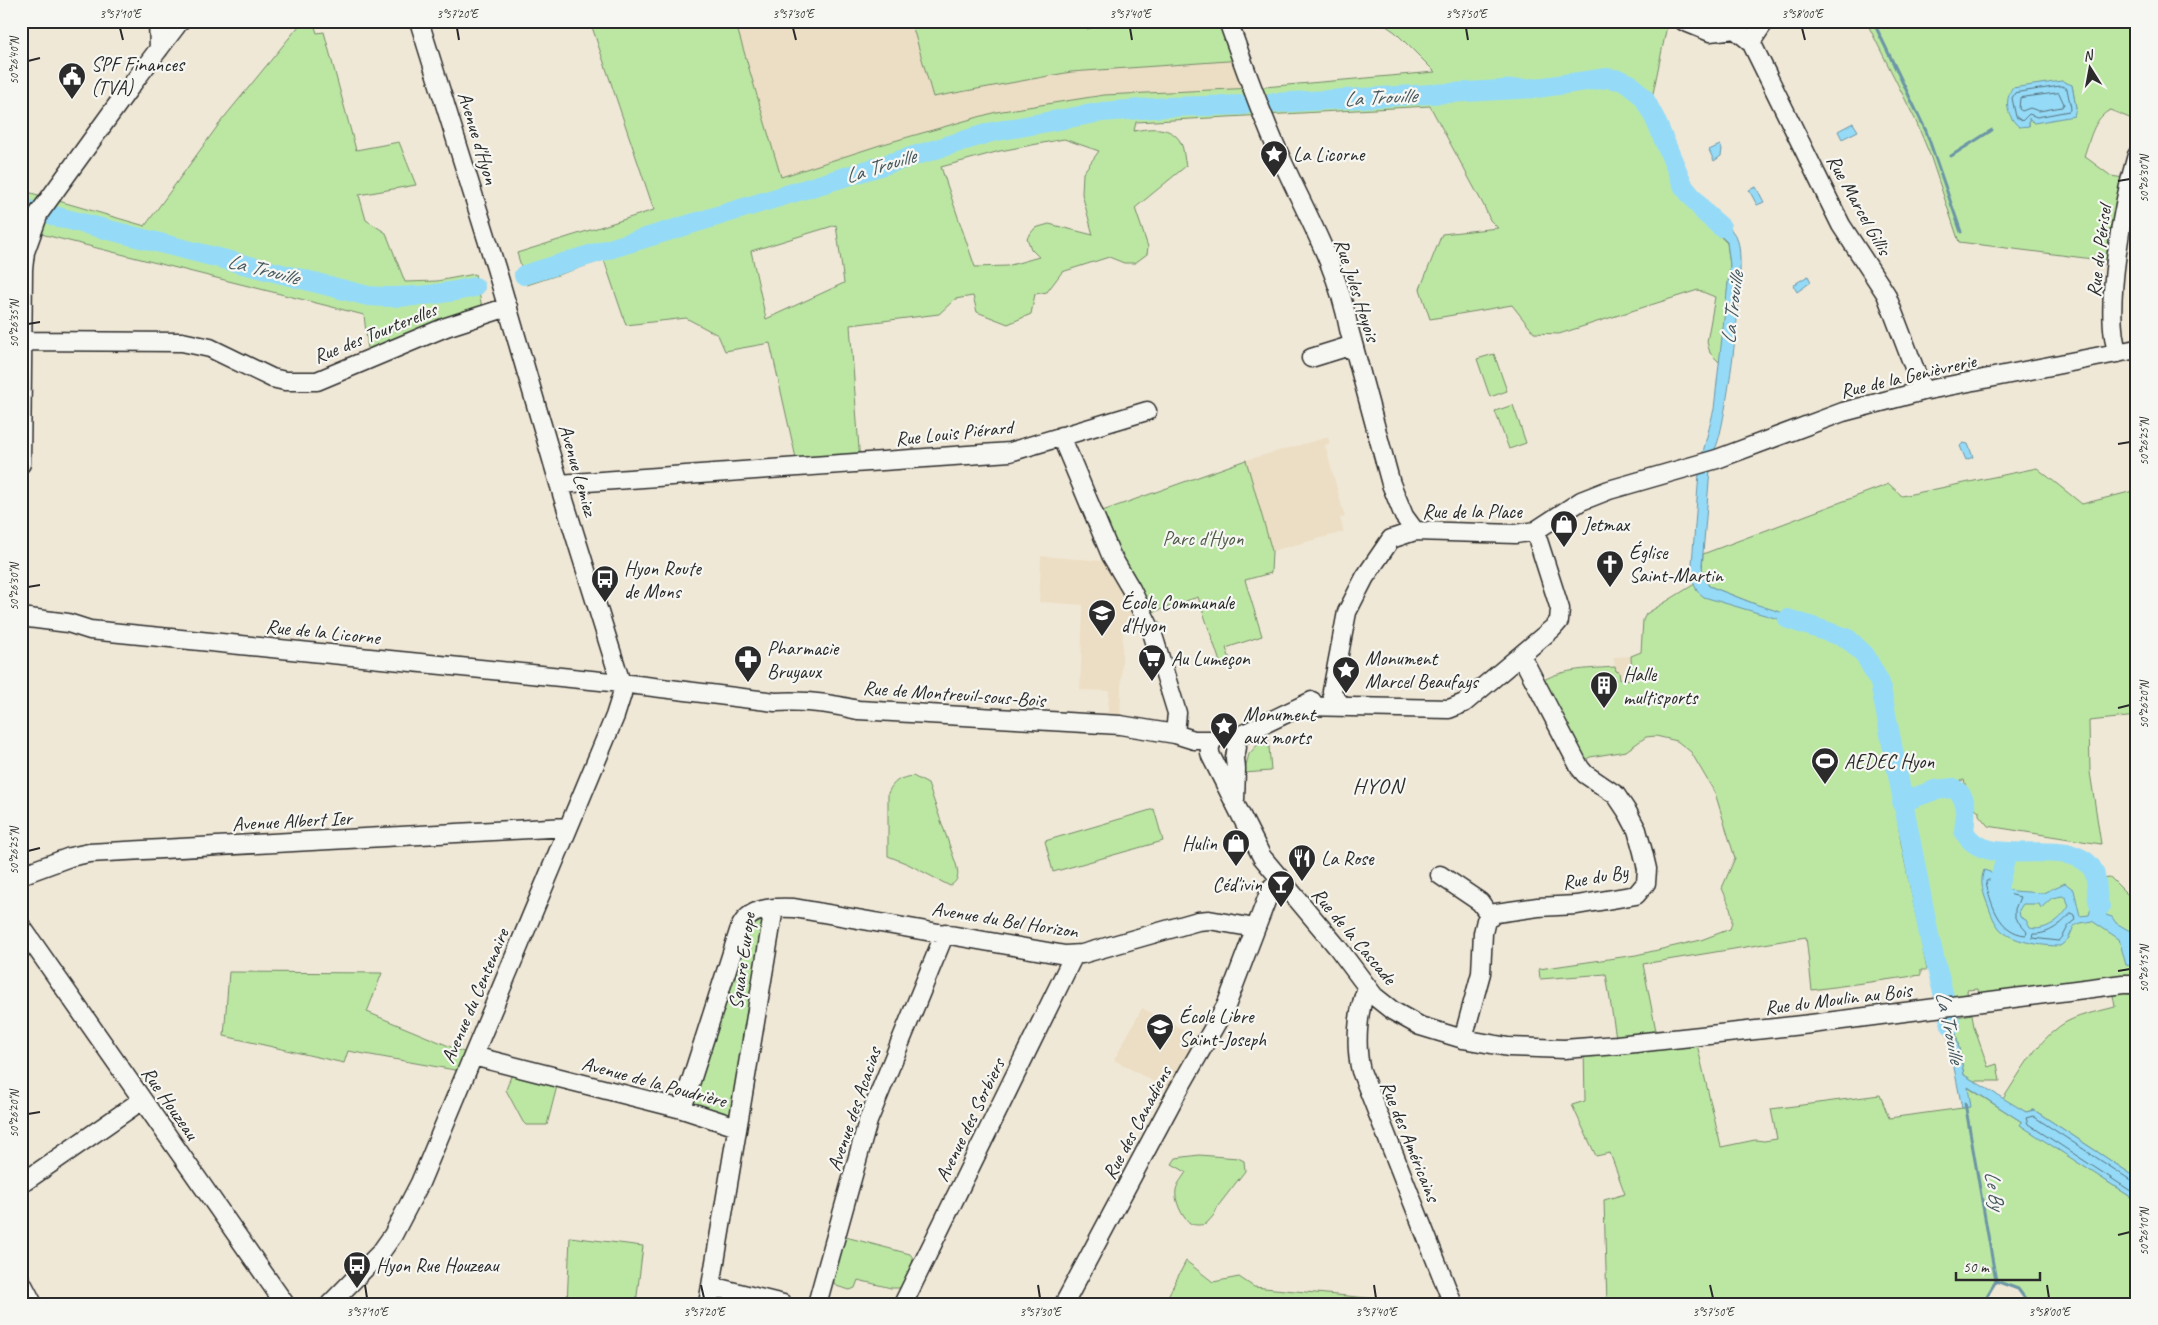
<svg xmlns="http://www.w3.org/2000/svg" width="2158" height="1325" font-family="Caveat,sans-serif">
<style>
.built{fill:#ecdec4}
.green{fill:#bce7a3;stroke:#748967;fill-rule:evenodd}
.water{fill:#95dbf7;stroke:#6b95a5;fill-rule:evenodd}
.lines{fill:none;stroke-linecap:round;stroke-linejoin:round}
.shore{stroke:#55717d;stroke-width:1}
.stream{stroke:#6b95a5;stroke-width:3}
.river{stroke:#95dbf7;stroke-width:20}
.minor-casing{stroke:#2b2b2b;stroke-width:21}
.minor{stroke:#f6f6f2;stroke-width:18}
.ticks{fill:none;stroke:#2b2b2b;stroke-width:2}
.labels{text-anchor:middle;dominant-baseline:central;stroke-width:4.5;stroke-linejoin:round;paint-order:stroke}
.poi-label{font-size:20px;fill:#2b2b2b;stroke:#f6f6f2;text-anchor:start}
.street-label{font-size:20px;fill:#2b2b2b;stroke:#f6f6f2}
.park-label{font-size:20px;fill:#4f5a49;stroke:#f6f6f2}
.water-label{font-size:21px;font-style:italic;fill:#46575e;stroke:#f6f6f2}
.quarter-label{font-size:22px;letter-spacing:1px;fill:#2b2b2b;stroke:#f6f6f2}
.neatline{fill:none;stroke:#2b2b2b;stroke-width:2}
.ticks-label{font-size:12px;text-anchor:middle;fill:#2b2b2b}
</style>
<rect width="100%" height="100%" fill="#f0e8d7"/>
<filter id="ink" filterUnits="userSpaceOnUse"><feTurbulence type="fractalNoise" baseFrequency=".02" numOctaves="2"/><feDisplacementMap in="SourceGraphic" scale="10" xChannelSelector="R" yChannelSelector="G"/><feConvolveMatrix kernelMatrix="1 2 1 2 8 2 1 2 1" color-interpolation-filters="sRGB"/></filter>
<g filter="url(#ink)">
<path class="built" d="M735,21H911L933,97L1071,72L1242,60L1253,88L1104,95L996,112L880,145L781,177Z
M1328,437L1330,444L1325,445L1345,517L1340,518L1344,532L1272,551L1246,460Z
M1041,556L1105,561L1152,632L1123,631L1120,725L1107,724L1109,691L1080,690L1083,605L1039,602Z
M1631,656L1632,679L1620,680L1619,672H1616L1613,657Z
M1142,1008L1206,1041L1176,1094L1114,1060Z"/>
<path class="green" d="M303,21H313L317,33L324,32L356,150L399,142L416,185L359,195L366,220L386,233L405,282L437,281L475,274L482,307L368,351L364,315L21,229V190L145,226L222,120Z
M590,21H735L781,177L880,145L996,112L1104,95L1253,88L1435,72L1395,32L1379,21H1668L1650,108L1684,187L1678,188L1694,211L1727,243L1730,265L1720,363L1710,353L1707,342L1715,297L1698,290L1559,334L1534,333L1512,305L1430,319L1420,289L1442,234L1498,228L1490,220L1484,206L1430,106L1136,122L1134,131C1150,128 1172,125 1181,143C1184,149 1184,159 1186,166L1135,208L1148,247L1147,254L1135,263H1124L1109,257L1062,272L1047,292L1035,294L1031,314L1008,324L977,312L973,296L955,299L939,314L850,325L860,463L798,467L770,343L725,351L718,335L686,318L626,325L604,260L527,285L517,253L654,210ZM1064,139L1099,151L1083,173L1082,194L1093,235L1049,224L1035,228L1027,238L1031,249L1039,257L1007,266L975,267L941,167L1000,151ZM836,225L844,283L766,319L751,251Z
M911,21H1084L1087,29L1114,21H1228L1242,60L1071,72L933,97Z
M1866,21H2137V121L2110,110C2093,119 2090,140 2084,156L2111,176L2130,179L2116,262L1959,242L1930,155L1915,119ZM2072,85L2076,108L2029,117V126L2012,88Z
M1494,354L1507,391L1490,397L1477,359Z
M1513,405L1526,443L1509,449L1495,411Z
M2137,429V485L2131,430Z
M1246,460L1272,551L1271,573L1245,580L1262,636L1226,648L1231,662L1221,665L1198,597L1144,615L1094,514Z
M2037,468L2082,504L2137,490V716L2089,721L2090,772L2101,844L1988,826L1979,815V811L1972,806L1964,780L1934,784L1906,795L1891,776L1901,843L1927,970H1921V975L1812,990L1806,937L1643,964L1658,1041L1695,1036L1721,1147L1755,1140L1764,1141L1777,1139L1771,1109L1880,1095L1889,1118L1970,1107L1967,1087L2022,1122L2021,1125L2137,1201V1304H2029L2018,1289L1996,1281L1982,1304H1607L1604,1200L1625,1194L1610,1153L1596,1156L1572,1105L1585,1101L1584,1047L1617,1044L1606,974L1540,979L1539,969L1636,955L1701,940L1730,929C1736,915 1727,901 1722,888L1735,858L1715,793L1691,752L1677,741L1656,736L1646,737L1626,751L1590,757L1579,764L1542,681C1564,668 1591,669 1615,667L1616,671L1619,672L1620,680L1632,679L1631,656L1641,652L1643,620L1646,614L1698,582L1704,591L1755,604L1709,586L1702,571L1703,554L1889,484L1902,496Z
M1268,734L1271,771L1244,773L1249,754Z
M913,776L928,784L956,864C959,875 959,880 950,886L908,864L888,856V793C894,780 900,778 913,776Z
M1949,791L1957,794L1962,805L1960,830L1977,852L2062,858L2080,867L2089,879L2110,877L2137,904V981L1979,998L1978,989L1967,990L1968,999L1948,998L1911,803Z
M1154,809L1163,841L1053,872L1045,841Z
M746,916L773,919L737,1127L682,1109Z
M229,972L382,973L367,1012L473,1056L466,1072L348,1051L344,1063L224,1036Z
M2119,993L2131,994L2132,997L2137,998V1178L2034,1110L2026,1112L2003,1099C2020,1073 2035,1044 2060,1026C2075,1015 2097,1012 2115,1007L2113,995Z
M1972,1014L1974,1027L1988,1067L1997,1064L2000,1081H1974L1964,1075L1953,1018Z
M514,1074L557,1086L547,1125H526L523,1122L506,1090L511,1076Z
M1199,1155L1238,1158L1244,1161L1245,1171L1218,1206L1214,1215L1206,1224C1200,1225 1195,1226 1190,1223C1182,1218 1174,1199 1176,1190C1177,1184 1183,1177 1186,1172L1172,1164L1176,1158Z
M842,1236L910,1254L913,1258L912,1267L900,1288H891L858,1280L855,1288L850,1290L836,1286L832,1279Z
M570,1237L643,1246L636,1304H567Z
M1186,1261L1213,1282L1239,1277L1254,1287L1388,1300V1304H1164Z"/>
<path class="water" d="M2062,81L2072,85L2076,108L2074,116L2034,123L2029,118V126L2019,127C2007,116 2004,102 2012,88Z
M1853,123L1858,131L1842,139L1838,131Z
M1720,145L1722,149L1721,156L1714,161L1709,150Z
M1756,187L1764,202L1757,205L1749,190Z
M1706,205C1716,215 1731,226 1737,239C1748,260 1727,418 1717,444C1716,448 1713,451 1712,454L1702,456L1714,409L1730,265L1727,242L1694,211Z
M1808,276L1811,282L1797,292L1793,285Z
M1963,443L1968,444L1973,457L1966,460L1960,446Z
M1710,470L1702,565L1703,576L1709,586L1755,604L1815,623L1812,629L1704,597L1697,591L1691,577L1699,473Z
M1984,870L1990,872L1994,877L1998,873L2004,878L2007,889L2013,891L2043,893L2065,883L2074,890L2080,916L2089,915L2091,908L2089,883L2100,882L2103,910L2106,915L2112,917L2116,923L2137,935V967L2126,965L2119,939L2092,921L2081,923L2074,926L2068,940L2060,946C2043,946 2010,942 1999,928C1992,919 1990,910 1986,900C1982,889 1980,881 1984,870ZM2062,896L2066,898L2069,906C2061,920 2045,932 2030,928L2026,920L2020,917L2019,910L2023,904H2039L2041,908L2052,898Z
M1942,1007H1951L1964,1075L2026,1112L2034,1110L2137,1178V1201L2020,1125L2022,1122L1968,1087L1971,1107L1962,1108Z"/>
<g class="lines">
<path class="shore" d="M2062,86L2067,89L2071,108L2069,111L2037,117L2029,114L2022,121L2016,117L2012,98L2015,93Z
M2059,93L2064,104L2062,107L2039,111L2030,108L2022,111L2019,109L2020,98Z
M1989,880L1999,881L2005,893L2020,897L2015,909V918L2027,932L2026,935C1999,933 1991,904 1986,882Z
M2071,913L2074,915L2075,920C2066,925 2066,935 2059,941L2032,938L2033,934C2048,935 2062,924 2071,913Z
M2137,1182L2132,1181L2033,1116L2026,1118L2028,1124L2137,1195"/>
<path class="stream" d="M1873,21L1926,131L1961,232
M1951,156L1992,130
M1965,1103L1996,1281L1982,1304
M1996,1281L2018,1289L2029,1304"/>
<path class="river" d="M1273,103L1537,88L1607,78L1620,80L1630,84L1644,98L1655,119L1684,187L1705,213L1721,227
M21,208L30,210
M54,216L368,296C405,299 440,295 475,287
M524,275L992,132L1102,112L1167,107L1244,105
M1788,619L1847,638L1865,655L1880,683L1930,940L1951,1025
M1902,802L1935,790L1953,788C1969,796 1966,816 1964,831C1984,874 2072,832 2093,870C2099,881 2095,896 2100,907
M2003,902L1998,888L2007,852"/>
<g class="minor-casing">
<path id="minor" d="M158,21L159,49
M1228,21C1244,66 1260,112 1280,156C1305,212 1338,267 1349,329L1391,484L1404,516L1415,531
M1683,21L1710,32L1735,29L1751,42L1841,225L1886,294L1923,391
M1751,42L1765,21
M23,341L182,342L210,348L272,378L285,381H317L446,327L508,307
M2118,353C2102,312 2124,199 2137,155
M1311,358L1353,345
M1061,436L1111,555L1131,589L1152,632L1177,713L1175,734
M21,464L23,269L25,252L39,213L133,83L180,21
M559,484L1010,452L1147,411
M21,617L68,623L90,630L621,683L775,702C804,700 830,703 858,710L1120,725L1175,734L1194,740H1213
M1302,706L1449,709L1464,703L1553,628L1559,621L1560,609L1535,531
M1343,706L1333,696L1332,691L1347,612L1365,577L1391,539L1415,531L1516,534L1535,531L1581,501L1609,490L1717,459L1843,412L1923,391L2137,349
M1233,739L1312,701
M1235,800L1236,769L1235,758L1237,747L1230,737L1219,736C1210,740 1208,748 1211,756L1262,857L1338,948L1374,996L1393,1011L1420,1026L1463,1039L1508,1047L1564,1049L1617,1045L1811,1024L2123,984H2134
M21,875L70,857L89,853L568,827
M1440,875L1480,902L1491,917
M21,926L285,1304
M1367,988C1357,1011 1355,1047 1361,1071L1453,1304
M1463,1039L1481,973L1483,933L1486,920L1496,913L1538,907L1577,905L1636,895L1646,883L1647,869L1643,852L1637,830L1628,813L1616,795L1585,774L1580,768L1521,655
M473,1056L682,1109L737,1127
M682,1109L740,928C749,907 774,907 794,908L1065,955L1082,954L1198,921L1209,920L1255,928
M21,1184L142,1100
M21,1281L33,1304
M711,1286L783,1304
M330,1304L381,1252L393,1235L420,1183L615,716L622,694L621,683L563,497L496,268L419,21
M708,1304L774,908
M817,1304L868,1121L945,933
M903,1304L1074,955
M1064,1304L1176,1094L1226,1006L1271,888L1280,879"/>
</g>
<use href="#minor" class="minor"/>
</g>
</g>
<path class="ticks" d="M120,28L123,40M457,28L459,40M793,28L796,40M1130,28L1132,40M1466,28L1468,40M1802,28L1805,40M28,61L40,58M2118,181L2130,179M28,324L40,322M2118,444L2130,442M28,587L40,585M2118,708L2130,705M28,851L40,848M2118,971L2130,969M28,1114L40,1112M2118,1235L2130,1232M365,1285L367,1298M701,1285L704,1298M1038,1285L1040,1298M1374,1285L1376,1298M1710,1285L1713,1298M2047,1285L2049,1298"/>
<defs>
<g id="civic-pin" transform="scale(1.4375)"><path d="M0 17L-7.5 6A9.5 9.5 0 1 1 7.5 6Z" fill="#2b2b2b" stroke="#f6f6f2"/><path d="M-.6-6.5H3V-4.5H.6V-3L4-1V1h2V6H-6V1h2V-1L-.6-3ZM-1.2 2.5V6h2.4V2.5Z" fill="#fff"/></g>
<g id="sight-pin" transform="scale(1.4375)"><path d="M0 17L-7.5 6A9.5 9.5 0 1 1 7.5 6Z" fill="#2b2b2b" stroke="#f6f6f2"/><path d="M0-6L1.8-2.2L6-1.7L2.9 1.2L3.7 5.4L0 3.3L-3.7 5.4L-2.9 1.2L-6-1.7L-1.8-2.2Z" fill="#fff"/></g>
<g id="shop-pin" transform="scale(1.4375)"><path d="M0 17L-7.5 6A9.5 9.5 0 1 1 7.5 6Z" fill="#2b2b2b" stroke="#f6f6f2"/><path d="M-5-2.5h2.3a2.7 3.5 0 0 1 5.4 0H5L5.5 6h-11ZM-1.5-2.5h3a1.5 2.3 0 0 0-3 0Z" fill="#fff"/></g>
<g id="church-pin" transform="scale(1.4375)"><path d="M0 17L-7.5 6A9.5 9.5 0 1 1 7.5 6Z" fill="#2b2b2b" stroke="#f6f6f2"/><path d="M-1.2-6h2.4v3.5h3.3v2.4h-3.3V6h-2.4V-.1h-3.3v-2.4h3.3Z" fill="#fff"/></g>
<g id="bus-pin" transform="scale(1.4375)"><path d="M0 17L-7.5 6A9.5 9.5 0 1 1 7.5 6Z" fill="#2b2b2b" stroke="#f6f6f2"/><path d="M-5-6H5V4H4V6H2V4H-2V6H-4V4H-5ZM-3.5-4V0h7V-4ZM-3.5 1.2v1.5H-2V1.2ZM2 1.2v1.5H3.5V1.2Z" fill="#fff"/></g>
<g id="school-pin" transform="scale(1.4375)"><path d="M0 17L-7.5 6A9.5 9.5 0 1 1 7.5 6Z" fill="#2b2b2b" stroke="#f6f6f2"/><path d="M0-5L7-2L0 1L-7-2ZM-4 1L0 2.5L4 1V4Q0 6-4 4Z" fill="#fff"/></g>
<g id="supermarket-pin" transform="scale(1.4375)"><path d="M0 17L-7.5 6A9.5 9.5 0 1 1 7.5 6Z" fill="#2b2b2b" stroke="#f6f6f2"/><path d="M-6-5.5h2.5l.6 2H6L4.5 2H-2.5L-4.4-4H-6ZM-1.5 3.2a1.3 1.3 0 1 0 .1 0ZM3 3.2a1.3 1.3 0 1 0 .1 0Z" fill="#fff"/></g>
<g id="pharmacy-pin" transform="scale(1.4375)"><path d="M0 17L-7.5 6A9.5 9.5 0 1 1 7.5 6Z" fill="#2b2b2b" stroke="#f6f6f2"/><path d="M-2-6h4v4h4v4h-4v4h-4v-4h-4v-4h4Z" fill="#fff"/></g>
<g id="building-pin" transform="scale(1.4375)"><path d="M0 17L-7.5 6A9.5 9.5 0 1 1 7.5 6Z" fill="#2b2b2b" stroke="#f6f6f2"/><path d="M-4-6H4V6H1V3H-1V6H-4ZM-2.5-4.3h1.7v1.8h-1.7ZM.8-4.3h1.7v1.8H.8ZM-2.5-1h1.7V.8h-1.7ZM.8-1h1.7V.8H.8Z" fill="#fff"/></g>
<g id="stadium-pin" transform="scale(1.4375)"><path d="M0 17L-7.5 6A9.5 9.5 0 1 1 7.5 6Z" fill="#2b2b2b" stroke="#f6f6f2"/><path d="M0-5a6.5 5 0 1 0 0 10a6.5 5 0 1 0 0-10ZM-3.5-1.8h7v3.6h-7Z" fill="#fff"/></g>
<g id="restaurant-pin" transform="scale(1.4375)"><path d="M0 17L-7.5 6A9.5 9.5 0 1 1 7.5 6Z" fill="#2b2b2b" stroke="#f6f6f2"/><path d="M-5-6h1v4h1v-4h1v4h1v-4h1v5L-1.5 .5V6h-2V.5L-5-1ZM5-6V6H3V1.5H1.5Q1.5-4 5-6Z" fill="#fff"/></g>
<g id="bar-pin" transform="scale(1.4375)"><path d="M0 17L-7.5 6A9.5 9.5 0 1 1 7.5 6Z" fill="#2b2b2b" stroke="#f6f6f2"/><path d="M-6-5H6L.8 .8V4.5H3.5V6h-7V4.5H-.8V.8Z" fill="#fff"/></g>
</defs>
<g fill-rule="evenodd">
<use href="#civic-pin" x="72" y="76"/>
<use href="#sight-pin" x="1274" y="154"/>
<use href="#shop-pin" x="1564" y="524"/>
<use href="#church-pin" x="1610" y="564"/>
<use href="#bus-pin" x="605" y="579"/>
<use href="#school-pin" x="1102" y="613"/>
<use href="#supermarket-pin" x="1152" y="658"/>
<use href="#pharmacy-pin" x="748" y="659"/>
<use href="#sight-pin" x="1346" y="670"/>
<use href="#building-pin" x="1604" y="685"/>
<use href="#sight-pin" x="1224" y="726"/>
<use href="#stadium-pin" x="1825" y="761"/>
<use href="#shop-pin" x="1236" y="843"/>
<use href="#restaurant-pin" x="1302" y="858"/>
<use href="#bar-pin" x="1281" y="884"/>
<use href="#school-pin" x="1160" y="1027"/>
<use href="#bus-pin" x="357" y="1265"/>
</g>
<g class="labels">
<g class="poi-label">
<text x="91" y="64">SPF Finances<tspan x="91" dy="23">(TVA)</tspan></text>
<text x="1293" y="154">La Licorne</text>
<text x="1583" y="524">Jetmax</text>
<text x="1629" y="552">Église<tspan x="1629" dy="23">Saint-Martin</tspan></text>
<text x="624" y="568">Hyon Route<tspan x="624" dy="23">de Mons</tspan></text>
<text x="1121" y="602">École Communale<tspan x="1121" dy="23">d'Hyon</tspan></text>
<text x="767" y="648">Pharmacie<tspan x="767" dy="23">Bruyaux</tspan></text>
<text x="1171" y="658">Au Lumeçon</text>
<text x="1365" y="658">Monument<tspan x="1365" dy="23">Marcel Beaufays</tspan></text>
<text x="1623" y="674">Halle<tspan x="1623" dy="23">multisports</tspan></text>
<text x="1243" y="714">Monument<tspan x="1243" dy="23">aux morts</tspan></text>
<text x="1844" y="761">AEDEC Hyon</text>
<text x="1217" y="843" text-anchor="end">Hulin</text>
<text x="1321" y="858">La Rose</text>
<text x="1262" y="884" text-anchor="end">Céd'ivin</text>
<text x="1179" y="1016">École Libre<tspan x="1179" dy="23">Saint-Joseph</tspan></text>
<text x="376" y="1265">Hyon Rue Houzeau</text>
</g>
<g class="street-label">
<text transform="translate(478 138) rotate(73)">Avenue d'Hyon</text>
<text transform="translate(1859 205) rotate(61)">Rue Marcel Gillis</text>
<text transform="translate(2099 251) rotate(-83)">Rue du Périsel</text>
<text transform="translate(1357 290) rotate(72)">Rue Jules Hoyois</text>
<text transform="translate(375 333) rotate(-22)">Rue des Tourterelles</text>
<text transform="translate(1908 376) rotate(-13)">Rue de la Genièvrerie</text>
<text transform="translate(954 433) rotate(-6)">Rue Louis Piérard</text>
<text transform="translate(578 470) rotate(74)">Avenue Lemiez</text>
<text x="1472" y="511">Rue de la Place</text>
<text transform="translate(323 632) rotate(6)">Rue de la Licorne</text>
<text transform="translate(954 694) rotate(4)">Rue de Montreuil-sous-Bois</text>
<text transform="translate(292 821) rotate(-3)">Avenue Albert Ier</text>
<text transform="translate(1595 877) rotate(-10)">Rue du By</text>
<text transform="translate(1005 920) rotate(9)">Avenue du Bel Horizon</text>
<text transform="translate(1354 936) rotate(50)">Rue de la Cascade</text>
<text transform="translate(742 961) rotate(-82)">Square Europe</text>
<text transform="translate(475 996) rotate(-67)">Avenue du Centenaire</text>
<text transform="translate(1838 999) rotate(-7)">Rue du Moulin au Bois</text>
<text transform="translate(654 1082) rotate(15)">Avenue de la Poudrière</text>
<text transform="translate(170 1103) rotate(55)">Rue Houzeau</text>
<text transform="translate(854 1109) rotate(-71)">Avenue des Acacias</text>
<text transform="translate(970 1120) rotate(-64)">Avenue des Sorbiers</text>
<text transform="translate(1137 1123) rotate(-62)">Rue des Canadiens</text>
<text transform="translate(1410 1141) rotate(68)">Rue des Américains</text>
</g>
<g class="park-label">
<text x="1203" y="538">Parc d'Hyon</text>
</g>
<g class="water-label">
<text transform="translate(1380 97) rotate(-3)">La Trouille</text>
<text transform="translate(880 166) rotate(-17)">La Trouille</text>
<text transform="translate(263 269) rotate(14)">La Trouille</text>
<text transform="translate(1732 308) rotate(-83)">La Trouille</text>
<text transform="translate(1950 1027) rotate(78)">La Trouille</text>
<text transform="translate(1995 1190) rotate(80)">Le By</text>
</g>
<g class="quarter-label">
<text x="1378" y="786">HYON</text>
</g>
</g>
<rect width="2158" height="1325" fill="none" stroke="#f6f6f2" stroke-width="55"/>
<g transform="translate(2090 68) rotate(349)" stroke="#f6f6f2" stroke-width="4" paint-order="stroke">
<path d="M0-4L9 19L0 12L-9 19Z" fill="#2b2b2b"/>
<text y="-8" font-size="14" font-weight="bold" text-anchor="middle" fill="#2b2b2b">N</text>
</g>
<path d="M1956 1272v8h84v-8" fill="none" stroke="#2b2b2b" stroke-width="2.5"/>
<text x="1963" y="1272" font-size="15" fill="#2b2b2b" stroke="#f6f6f2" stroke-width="4" paint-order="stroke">50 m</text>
<rect x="28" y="28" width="2102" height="1270" class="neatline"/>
<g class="ticks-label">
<text x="120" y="18">3°57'10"E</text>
<text x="457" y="18">3°57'20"E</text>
<text x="793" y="18">3°57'30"E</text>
<text x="1130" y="18">3°57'40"E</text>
<text x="1466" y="18">3°57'50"E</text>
<text x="1802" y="18">3°58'00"E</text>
<text transform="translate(14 61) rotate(-90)" y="4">50°26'40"N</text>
<text transform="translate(2144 179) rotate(-90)" y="4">50°26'30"N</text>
<text transform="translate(14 324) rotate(-90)" y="4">50°26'35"N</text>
<text transform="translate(2144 442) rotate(-90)" y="4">50°26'25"N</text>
<text transform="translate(14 587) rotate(-90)" y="4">50°26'30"N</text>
<text transform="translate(2144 705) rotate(-90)" y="4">50°26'20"N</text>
<text transform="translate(14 851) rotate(-90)" y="4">50°26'25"N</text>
<text transform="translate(2144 969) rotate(-90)" y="4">50°26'15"N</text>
<text transform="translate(14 1114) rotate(-90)" y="4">50°26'20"N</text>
<text transform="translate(2144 1232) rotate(-90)" y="4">50°26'10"N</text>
<text x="367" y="1316">3°57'10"E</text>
<text x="704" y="1316">3°57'20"E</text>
<text x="1040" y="1316">3°57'30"E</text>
<text x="1376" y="1316">3°57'40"E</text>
<text x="1713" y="1316">3°57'50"E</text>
<text x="2049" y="1316">3°58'00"E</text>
</g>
</svg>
